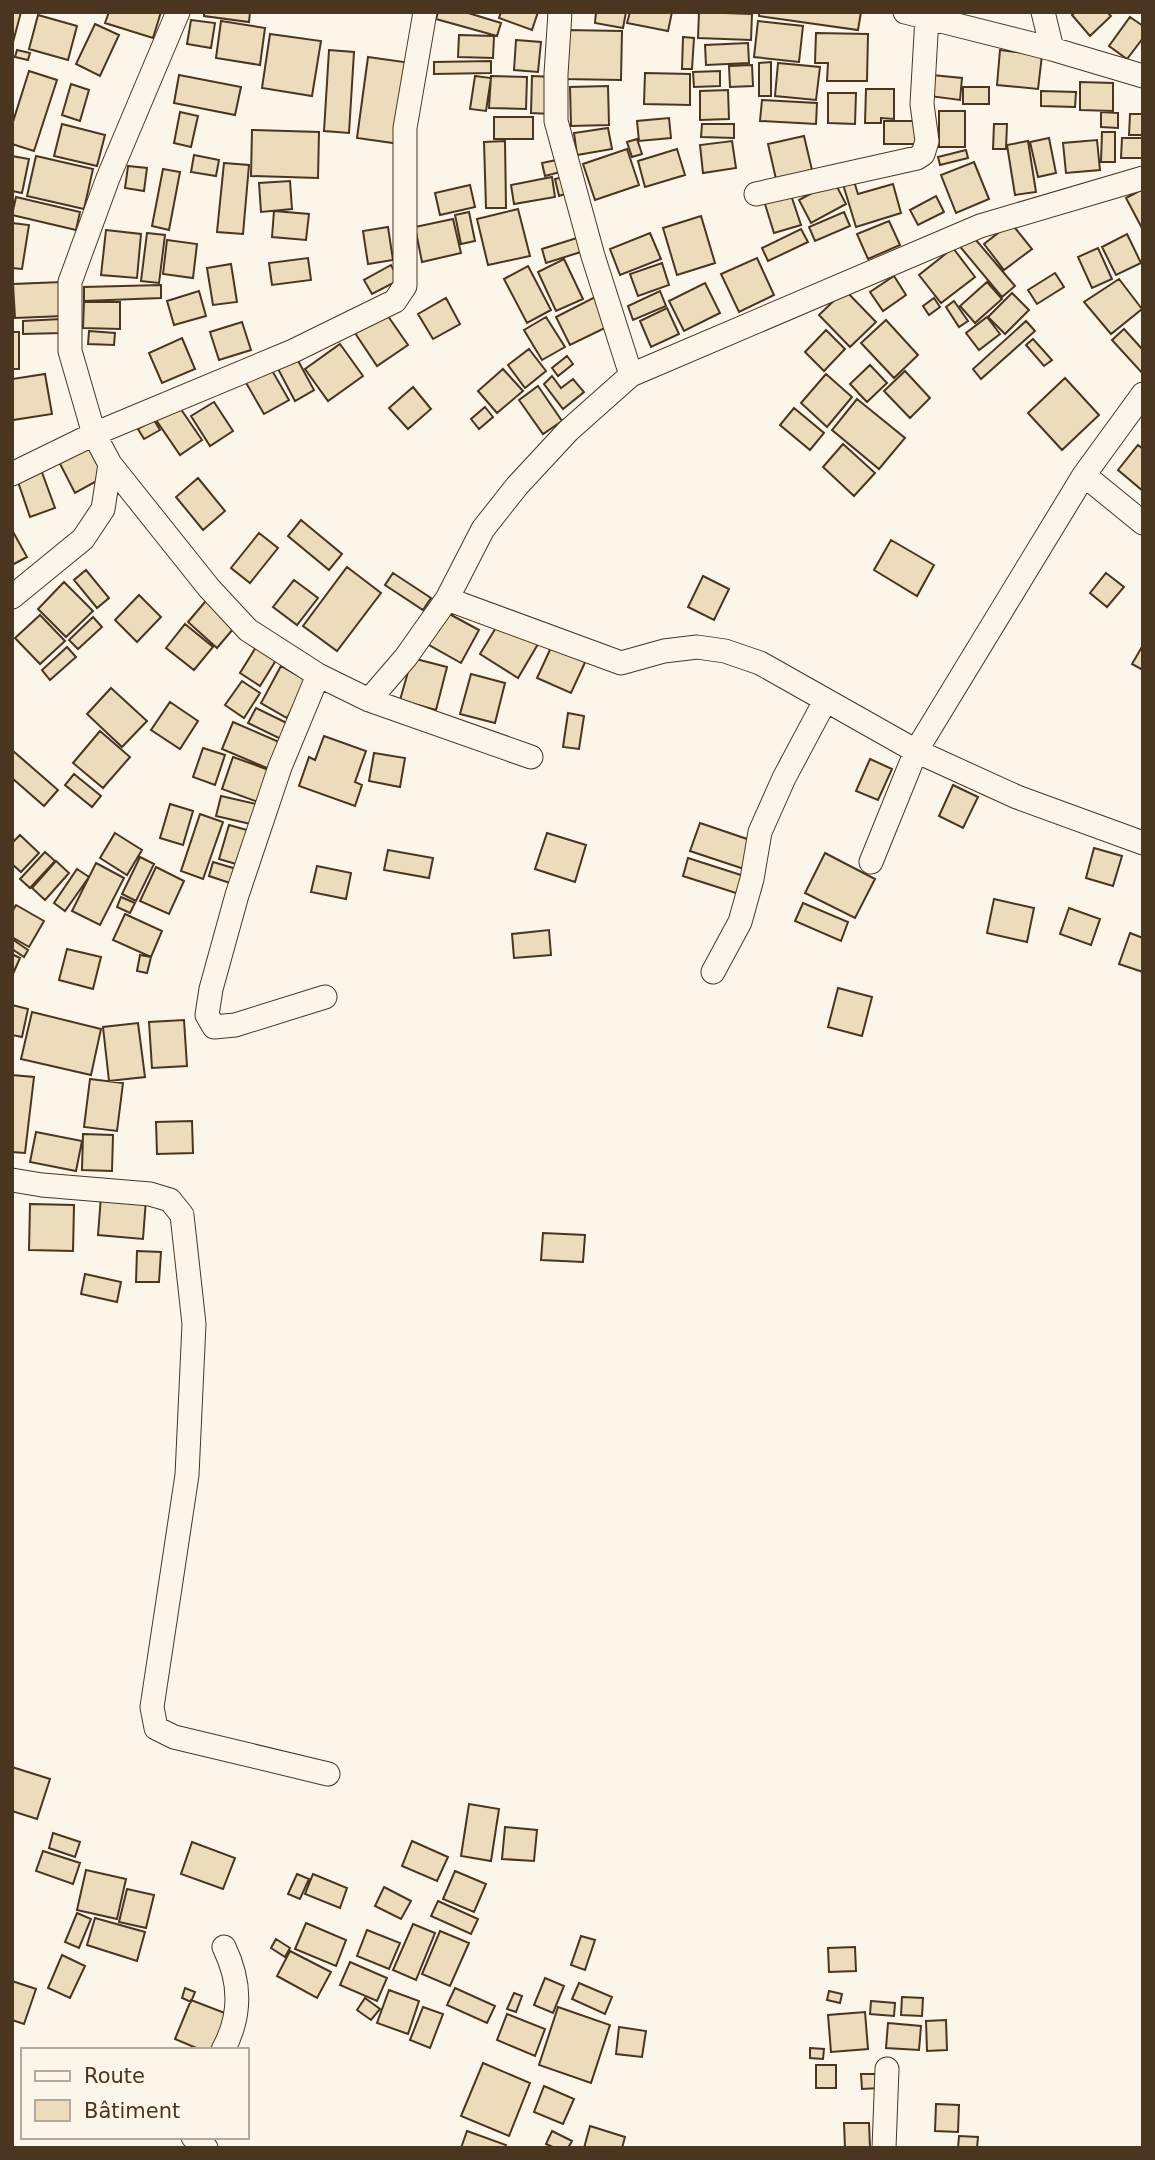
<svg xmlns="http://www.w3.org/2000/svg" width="1155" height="2160" font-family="'DejaVu Sans',sans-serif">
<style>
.building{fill:#ecdcbc;stroke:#4a3520;stroke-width:2}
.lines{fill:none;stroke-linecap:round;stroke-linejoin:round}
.minor-casing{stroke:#4a3520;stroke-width:25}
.minor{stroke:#fbf6e9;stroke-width:23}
</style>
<rect width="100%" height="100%" fill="#fbf6e9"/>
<path class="building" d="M12,12H21L12,46Z
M109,12H161L153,38L105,23Z
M204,12H250L249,22L204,16Z
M438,12H465L501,23L497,36L436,19Z
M501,12H538L532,30L499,18Z
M596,12H626L623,28L595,23Z
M630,12H672L668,31L627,23Z
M699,12L752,14L751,40L698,38Z
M759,12H861L858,30L759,16Z
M1075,12H1107L1111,16L1090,36L1072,15Z
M38,15L77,26L68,60L29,49Z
M1130,17L1143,26V38L1127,59L1109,46Z
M191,20L215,23L211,48L187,44Z
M221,21L265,28L260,65L216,58Z
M758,21L803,26L799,62L754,57Z
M95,24L119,35L100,76L76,64Z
M566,30L622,31L621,80L564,79Z
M816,33L868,34L867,81H827L828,63H815Z
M270,34L321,41L312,96L262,88Z
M459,35L494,36L493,58L458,57Z
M683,37L694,38L692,69H682Z
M516,40L541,42L538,72L514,70Z
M748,43L749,63L706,65L705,45Z
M17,50L30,53L28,60L15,57Z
M329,50L354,52L349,133L324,131Z
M1000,50L1042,55L1038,89L997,85Z
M368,57L411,63L400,144L357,138Z
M491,61V73L434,74V62Z
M771,62V96H759V63Z
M778,63L820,67L816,100L775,96Z
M752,65L753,86L730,87L729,66Z
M29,71L57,80L34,151L12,144V125Z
M720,71V86L694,87L693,72Z
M645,73L690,74V105L644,104Z
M179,75L241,87L235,115L174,103Z
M932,75L962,78L960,100L929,96Z
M475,76L491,78L486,111L470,109Z
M491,76L527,77L526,109L489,108Z
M532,76L554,77L552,114L531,113Z
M1080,82L1113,83V111L1080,110Z
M71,84L89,90L80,121L62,115Z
M608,86L609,125L571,126L570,87Z
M963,87H989V104H963Z
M866,89H894V119L881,118V123H865Z
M728,90L729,119L700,120V91Z
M1041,91L1076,92L1075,107L1041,106Z
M828,93H856L855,124L828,123Z
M762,100L817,103L816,124L760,121Z
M939,111H965V147H939Z
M180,112L198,116L191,147L174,143Z
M1101,112L1118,113V128L1101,127Z
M1130,114H1143V135H1129Z
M494,117H533V139H494Z
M669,118L671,138L639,141L637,121Z
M884,121H920V144H884Z
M62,124L105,135L97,166L54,156Z
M702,124H734V138L701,137Z
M994,124H1007L1006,149H993Z
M608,128L612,149L577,155L574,133Z
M252,130L319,132L318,178L251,176Z
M1102,132H1115V162H1101Z
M804,136L812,170L776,179L768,144Z
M1049,138L1056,173L1038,177L1030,142Z
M1122,138H1143V158H1121Z
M637,139L642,154L632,157L627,142Z
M1097,140L1100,170L1066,173L1063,143Z
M505,141L506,208H486L484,142Z
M732,141L736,168L703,173L700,145Z
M1028,141L1036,192L1015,195L1007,145Z
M627,149L639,185L595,200L583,164Z
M677,149L685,175L645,187L638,161Z
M966,150L968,158L940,165L938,157Z
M194,155L219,160L216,176L191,172Z
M12,156L29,159L22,193L12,191Z
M36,156L93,169L84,209L27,196Z
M561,159L564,171L545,176L542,163Z
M974,162L989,199L956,213L941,175Z
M224,163L249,165L243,234L217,232Z
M128,166L147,168L144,191L125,188Z
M163,169L180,172L169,230L152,226Z
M567,176L571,192L559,196L555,179Z
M552,177L555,197L514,204L511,185Z
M853,178L858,194L893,184L901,213L856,227L842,181Z
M290,181L292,209L261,212L259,183Z
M834,181L846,204L811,223L799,200Z
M470,185L475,207L440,215L435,193Z
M1143,189V230L1126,198Z
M790,192L801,225L774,233L764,201Z
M936,196L944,212L918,225L910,210Z
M16,197L80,212L76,230L12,215Z
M518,209L530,256L488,265L477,219Z
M274,211L309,214L306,240L272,237Z
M469,212L475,241L461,244L455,215Z
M844,212L850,226L815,241L809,227Z
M701,216L715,263L677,275L663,228Z
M453,219L461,253L422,262L415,227Z
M889,221L900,245L868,259L857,234Z
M12,223L29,225L22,269L12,268Z
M1011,223L1032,249L1004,270L984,244Z
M388,227L393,260L368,264L363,231Z
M801,229L808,242L768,261L762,248Z
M106,230L141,234L137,278L101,275Z
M147,233L165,235L159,283L141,281Z
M650,233L661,259L620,275L610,249Z
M970,233L1015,286L1002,297L957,243Z
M1127,234L1141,263L1116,275L1102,247Z
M583,236L587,250L546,263L542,249Z
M167,240L197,244L193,278L163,274Z
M953,248L975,277L941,303L919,275Z
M1098,248L1112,279L1092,288L1078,257Z
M308,258L311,280L272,285L269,263Z
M757,258L774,295L739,312L721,274Z
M564,259L583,299L556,311L538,272Z
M662,263L669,285L638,296L630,274Z
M231,264L237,302L213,305L207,268Z
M391,265L399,280L372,294L364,280Z
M528,266L551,310L527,323L504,279Z
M1055,273L1064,287L1037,304L1028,290Z
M894,276L906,295L883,311L870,292Z
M1119,279L1142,309L1111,334L1084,302Z
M62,282L63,316L15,318L13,284Z
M987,282L1002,299L975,323L960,306Z
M705,283L720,313L684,331L669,301Z
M161,285V298L84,301V287Z
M845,290L876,322L850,347L819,315Z
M199,291L206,316L174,325L167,301Z
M660,291L666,306L633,320L628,306Z
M1012,293L1029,310L1005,334L988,317Z
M597,296L611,325L570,345L556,317Z
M446,298L460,324L433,339L418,314Z
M934,298L940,307L929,315L923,306Z
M954,301L968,321L959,327L946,307Z
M84,302H120V329L83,328Z
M667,308L679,334L651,347L640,321Z
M383,309L408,345L377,366L353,330Z
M546,317L565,347L542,360L524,330Z
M987,317L1000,334L979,350L966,333Z
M61,319L62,333L23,334V321Z
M886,320L918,355L894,378L861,343Z
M1026,321L1035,331L981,379L973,369Z
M242,322L251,350L219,360L210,332Z
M1124,329L1143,350V374L1112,340Z
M826,330L845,349L824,371L805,352Z
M89,331L115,333L114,345L88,344Z
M12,332H19V369H12Z
M182,338L195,369L162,383L149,353Z
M1033,339L1052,360L1044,366L1026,345Z
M340,344L363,376L328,401L305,369Z
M529,349L546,371L525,388L508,365Z
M567,356L573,364L558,376L552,368Z
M296,357L314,390L295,401L277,367Z
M870,365L887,383L867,402L850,384Z
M270,367L289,400L264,414L245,381Z
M503,369L523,391L497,413L478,391Z
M905,371L930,398L910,418L884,391Z
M45,374L52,414L13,420L12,379Z
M826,374L852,397L827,427L801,403Z
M552,376L561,388L573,379L584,392L563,409L544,384Z
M1065,378L1099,415L1062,450L1028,413Z
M538,386L562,421L543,434L519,400Z
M413,387L431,409L408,429L389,408Z
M857,399L905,438L879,469L832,430Z
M214,402L233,431L210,446L191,416Z
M178,405L202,440L180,455L156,420Z
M485,407L493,417L479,429L471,419Z
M794,408L824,433L810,450L780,425Z
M154,420L160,430L144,439L138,429Z
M86,443L104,477L75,493L57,458Z
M843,444L875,473L854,496L823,467Z
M1138,445L1143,449V491L1118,470Z
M40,467L55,508L30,517L16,476Z
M198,478L225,511L203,530L176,497Z
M301,520L342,554L329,570L288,536Z
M12,530L27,557L12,565Z
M259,533L278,548L250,583L231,568Z
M891,540L934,565L917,596L874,570Z
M347,567L381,593L337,651L303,626Z
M86,570L109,598L97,608L74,580Z
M393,573L431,598L423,610L385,585Z
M1106,573L1124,587L1107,607L1090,593Z
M703,576L729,589L714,620L688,607Z
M294,580L318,598L297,625L273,607Z
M64,582L93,611L66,637L38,609Z
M139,595L161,617L137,642L115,620Z
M210,596L239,622L217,648L188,622Z
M440,609L479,630L461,663L422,641Z
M40,615L65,641L40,664L15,638Z
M93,617L102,627L78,649L69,640Z
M500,621L538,644L518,678L480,654Z
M185,624L213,647L194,670L166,648Z
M554,641L588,656L571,693L537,678Z
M258,644L278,657L260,686L240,673Z
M1143,645V670L1132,664Z
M67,647L76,657L50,680L42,670Z
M412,658L447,667L436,710L400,700Z
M281,666L307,681L287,718L261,703Z
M471,674L505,683L495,723L460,714Z
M242,681L260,693L244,718L225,705Z
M111,688L147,721L122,747L87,714Z
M170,702L198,721L180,749L151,730Z
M256,708L295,727L287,742L248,723Z
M568,713L584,716L579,749L563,747Z
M233,722L286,745L274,771L222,749Z
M100,731L130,757L103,788L73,763Z
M324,736L366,751L355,782L362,785L355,806L299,786L309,757L315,760Z
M203,748L225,755L215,785L193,777Z
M12,750L58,790L44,806L12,778Z
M374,753L405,758L400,787L369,781Z
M233,757L269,770L258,802L222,789Z
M870,759L892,769L878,800L856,791Z
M74,774L101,796L92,807L65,785Z
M953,785L978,797L963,828L939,816Z
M221,796L260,805L255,825L216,816Z
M170,804L193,811L183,845L160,838Z
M200,814L223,822L203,879L181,871Z
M700,823L756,842L747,870L690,851Z
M229,825L254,832L243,866L219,859Z
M115,833L142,850L127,875L100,858Z
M547,833L586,845L575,882L535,869Z
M20,835L39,853L21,872L12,864V843Z
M1094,848L1122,856L1113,886L1086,878Z
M388,850L433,858L429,878L384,870Z
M45,852L55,861L30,888L20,879Z
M825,853L875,879L855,918L805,893Z
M140,857L154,864L136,901L122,894Z
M688,858L744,876L739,894L683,876Z
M56,861L69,873L45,900L32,888Z
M213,862L243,871L239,886L209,876Z
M96,863L124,878L100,925L72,911Z
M317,866L351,873L346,899L311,892Z
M156,867L184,881L169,914L140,901Z
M77,869L89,877L65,911L54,903Z
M121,897L135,903L130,913L117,907Z
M994,899L1034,908L1027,942L987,933Z
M803,903L848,922L841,941L795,921Z
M16,905L44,921L29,947L12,937V912Z
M1069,908L1100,919L1091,945L1060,934Z
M125,914L162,931L151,957L113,940Z
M549,930L551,955L514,958L512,934Z
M1130,933L1143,938V972L1119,964Z
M12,939L28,950L24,957L12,949Z
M67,949L101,957L93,989L59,980Z
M12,954L20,958L12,976Z
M140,955L151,957L147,973L137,971Z
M838,988L872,997L862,1036L828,1027Z
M12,1005L28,1009L22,1037L12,1035Z
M32,1012L101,1029L91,1075L21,1059Z
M184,1020L187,1066L152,1068L149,1022Z
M138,1023L145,1077L109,1081L103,1027Z
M12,1075L34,1077L25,1153L12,1152Z
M90,1079L123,1083L117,1131L84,1127Z
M192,1121L193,1153L157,1154L156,1122Z
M36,1132L82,1141L76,1171L30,1162Z
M83,1134L113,1135L112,1171L82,1170Z
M101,1196L146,1199L143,1239L98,1235Z
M30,1204L74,1205L73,1251L29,1250Z
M543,1233L585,1235L583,1262L541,1260Z
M137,1251L161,1252L159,1282H136Z
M85,1274L121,1282L117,1302L81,1294Z
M12,1767L50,1779L37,1819L12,1811Z
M469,1804L499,1809L491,1861L461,1856Z
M505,1827L537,1830L534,1861L502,1859Z
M53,1833L80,1842L75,1857L49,1848Z
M412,1841L448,1857L437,1881L402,1866Z
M192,1842L235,1858L223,1889L181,1874Z
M43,1851L80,1863L73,1884L36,1871Z
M86,1870L126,1879L117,1919L77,1910Z
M455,1871L486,1884L474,1912L443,1899Z
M297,1874L309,1879L300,1899L288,1894Z
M313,1874L347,1888L340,1908L305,1894Z
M384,1887L411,1901L401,1919L375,1906Z
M127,1889L154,1895L146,1928L119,1922Z
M438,1901L478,1919L471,1934L431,1916Z
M77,1913L91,1919L79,1948L65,1942Z
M95,1918L145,1932L137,1961L87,1945Z
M306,1923L346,1940L336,1966L295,1949Z
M413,1924L435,1933L416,1980L393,1970Z
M367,1930L400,1943L389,1969L357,1956Z
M440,1931L469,1943L450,1986L422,1974Z
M581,1936L595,1940L585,1970L571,1965Z
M276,1939L290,1948L285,1957L271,1948Z
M855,1947L856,1971L829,1972L828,1948Z
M290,1951L331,1972L317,1998L277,1976Z
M62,1955L85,1966L70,1998L48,1988Z
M350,1962L387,1978L377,2001L340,1985Z
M545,1978L564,1986L553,2013L534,2005Z
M12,1981L36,1989L24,2024L12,2020Z
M579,1983L612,1997L605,2014L572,1999Z
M185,1988L195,1992L191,2002L182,1998Z
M455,1988L495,2006L487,2023L447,2005Z
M389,1990L419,2001L408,2034L377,2023Z
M829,1991L842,1994L840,2003L827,2000Z
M514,1993L522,1996L516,2012L507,2009Z
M902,1997L923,1998L922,2016L901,2015Z
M365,1998L380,2009L371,2020L357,2010Z
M191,2000L230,2015L216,2050H201L175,2039Z
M871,2001L895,2003L894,2016L870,2014Z
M423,2007L443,2014L430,2048L410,2040Z
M558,2007L610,2025L591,2083L539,2065Z
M865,2012L868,2049L831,2052L828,2015Z
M507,2014L545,2029L535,2056L497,2040Z
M946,2020L947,2050L927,2051L926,2021Z
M888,2023L921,2026L919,2050L886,2048Z
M619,2027L646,2031L642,2057L616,2054Z
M810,2048L824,2049L823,2059L810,2058Z
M483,2063L530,2083L509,2136L461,2116Z
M816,2065H836V2088H816Z
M861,2074H879V2088L862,2089Z
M544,2086L574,2099L563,2124L534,2112Z
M936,2104L959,2105L958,2132L935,2131Z
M844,2123H869L870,2148H845Z
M590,2126L625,2137L622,2148H584Z
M467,2131L506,2145L505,2148H461Z
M552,2131L572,2141L568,2148H555L546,2144Z
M959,2136L978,2137L977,2148H958Z"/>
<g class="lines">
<g class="minor-casing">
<path id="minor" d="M560,12L556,74V121L593,256L631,375
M905,12L1052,49L1143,76
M1043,12L1052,49
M756,194L917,158L923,154L927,141L922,104L927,17
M1143,394L1084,475L1143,523
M110,464L209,588L248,630L318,675L369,700L531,757
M12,474L94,434L70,351V282L108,178L178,12
M1084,475L916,751L1017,797L1143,843
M12,597L83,539L103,509L110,464L94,434L293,351L395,301L405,286V128L425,12
M447,599L621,663L664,651L697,647L725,651L760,663L916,751L871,862
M318,675L280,767L237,895L211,989L207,1015L214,1027L235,1025L325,997
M369,700L406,657L447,599L483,529L517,486L568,431L631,375L980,226L1143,178
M713,972L740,922L752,879L760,832L784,778L825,701
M12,1180L42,1185L150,1194L170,1200L182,1215L194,1324L187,1475L152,1707L156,1728L174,1737L328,1774
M223,2050C242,2015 241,1982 224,1947
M193,2137L206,2148
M884,2148L887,2069"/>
</g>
<use href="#minor" class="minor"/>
</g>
<rect width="1155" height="2160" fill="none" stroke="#4a3520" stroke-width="28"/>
<rect x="21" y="2048" width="228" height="91" fill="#fbf6e9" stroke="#b4a999" stroke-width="2"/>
<rect x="35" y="2071" width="35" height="10" fill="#fbf6e9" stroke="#b4a999" stroke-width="2"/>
<text x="84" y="2083" font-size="21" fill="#4a3520">Route</text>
<rect x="35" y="2100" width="35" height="21" fill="#ecdcbc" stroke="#b4a999" stroke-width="2"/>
<text x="84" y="2118" font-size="21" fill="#4a3520">Bâtiment</text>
</svg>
